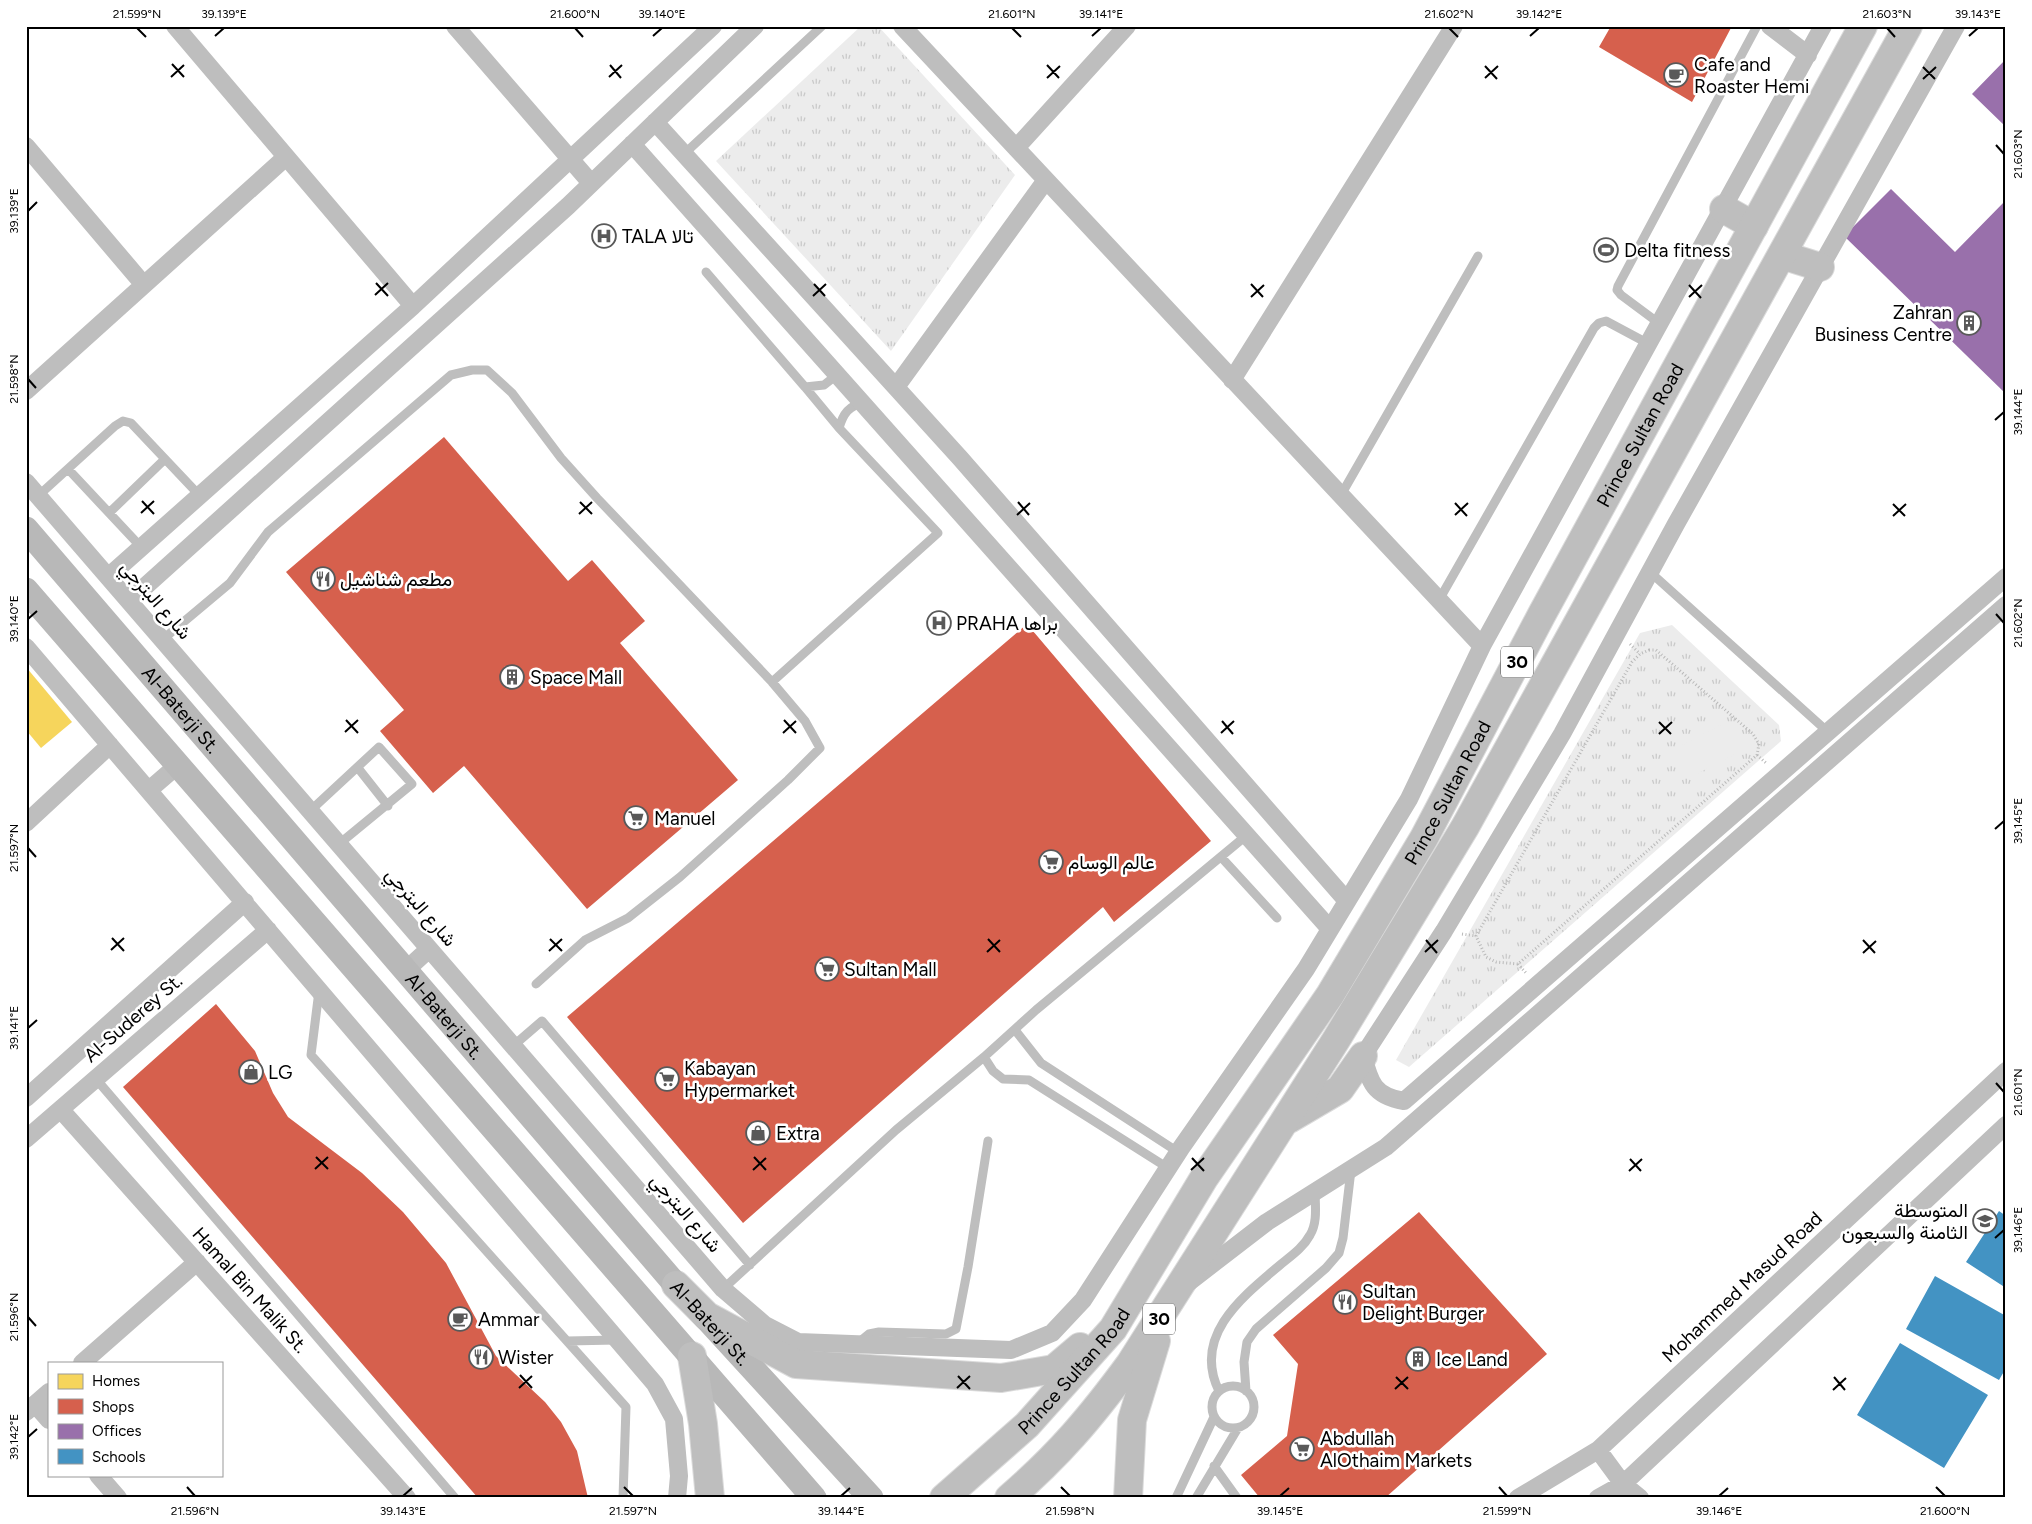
<svg xmlns="http://www.w3.org/2000/svg" width="2032" height="1524" font-family="Figtree,Vazirmatn,sans-serif">
<style>
.park{fill:url(#park-tufts)}
.pitch{fill:#ececec}
.homes{fill:#f6d55c}
.shops{fill:#d6604d}
.offices{fill:#9970ab}
.schools{fill:#4393c3}
.lines{fill:none;stroke-linecap:round;stroke-linejoin:round}
.primary-casing{stroke:#dbdbdb;stroke-width:30}
.path{stroke:#b9b9b9;stroke-width:3;stroke-dasharray:1 2.5;stroke-linecap:butt}
.service{stroke:#bebebe;stroke-width:9}
.minor{stroke:#bebebe;stroke-width:18}
.secondary{stroke:#b8b8b8;stroke-width:25}
.primary{stroke:#bebebe;stroke-width:28}
.ticks{fill:none;stroke:#000;stroke-width:2}
.labels{text-anchor:middle;dominant-baseline:central;stroke-width:5;stroke-linejoin:round;paint-order:stroke}
.shield{fill:#fff;stroke:#4c4c4c;stroke-width:1}
.shield-label{font-size:18px;font-weight:bold;fill:#000}
.poi-label{font-size:19px;fill:#000;stroke:#fff;text-anchor:start}
.street-label{font-size:19px;fill:#000;stroke:#fff}
.neatline{fill:none;stroke:#000;stroke-width:2}
.ticks-label{font-size:12px;text-anchor:middle;fill:#000}
</style>
<defs>
<pattern id="park-tufts" width="24" height="20" patternUnits="userSpaceOnUse" patternTransform="scale(1.25)"><rect width="24" height="20" fill="#ececec"/><path d="M3 7l-1-3M5 7V3M7 7l1-3M15 17l-1-3M17 17v-4M19 17l1-3" fill="none" stroke="#c9c9c9"/></pattern>
</defs>
<rect width="100%" height="100%" fill="#fff"/>
<path class="park" d="M861,26H878L1015,175L891,351L716,161Z
M1672,625L1779,725L1781,741L1409,1067L1396,1060L1640,633Z"/>
<path class="pitch" d="M1728,721L1743,750L1689,778L1675,749Z"/>
<path class="homes" d="M26,667L72,722L41,748L26,730Z"/>
<path class="shops" d="M1611,26H1732L1692,102L1599,47Z
M444,437L568,581L592,560L645,621L620,643L738,780L587,909L464,766L433,793L380,731L404,710L286,572Z
M1027,624L1211,841L1114,922L1103,907L743,1223L567,1017Z
M216,1004L255,1051L273,1093L288,1117L362,1173L403,1212L446,1263L496,1356L545,1402L561,1422L577,1451L588,1498H478L123,1087Z
M1419,1212L1547,1354L1385,1498H1260L1241,1475L1287,1436L1298,1364L1273,1335Z"/>
<path class="offices" d="M2006,59V127L1972,94Z
M1891,189L1955,252L2006,200V394L1844,236Z"/>
<path class="schools" d="M1999,1211L2006,1216V1288L1966,1262Z
M1935,1276L2006,1316V1368L1999,1380L1906,1329Z
M1900,1343L1988,1395L1944,1468L1857,1415Z"/>
<g class="lines">
<g class="primary-casing">
<g id="primary">
<path d="M1724,209L1754,226"/>
<path d="M1782,255L1820,267"/>
<path d="M1289,1119L1340,1089L1363,1056"/>
<path d="M676,1285L707,1316L796,1364L1001,1378L1054,1369L1080,1347"/>
<path d="M692,1356L703,1424L710,1498"/>
<path id="s2" d="M944,1498L1027,1425L1113,1329L1204,1178L1330,995L1424,838L1542,614L1863,26"/>
<path d="M1009,1498C1059,1455 1091,1417 1130,1364L1336,1040L1465,827L1908,26"/>
<path d="M1128,1498L1132,1420L1156,1341"/>
</g>
</g>
<path class="path" d="M1630,644L1640,654
M1649,650H1656L1753,734L1759,744L1757,755L1518,964L1496,962L1486,957L1476,936L1632,662L1640,654Z
M1757,755L1766,763
M1462,934L1476,936
M1518,964L1526,973"/>
<path class="service" d="M684,154L822,26
M706,272L805,387
M1660,324L1621,295L1617,290L1618,286L1757,26
M838,374L824,385L805,387L839,428C843,414 849,405 864,403
M68,469L141,547
M1341,495L1478,256
M38,496L115,426L123,421L131,423L200,496
M109,513L165,459
M1650,572L1828,732
M1439,600L1594,328L1599,323L1606,321L1649,344
M162,640L230,583L268,532L451,375L472,370H487L512,393L561,458L597,498L772,682L938,533L839,428
M358,768L388,806
M310,811L379,747L412,784L339,844
M1221,857L1277,918
M536,984L585,940L628,918L680,877L788,780L820,748L805,721L772,682
M319,991L311,1055L626,1407L623,1498
M1015,1030L1041,1063L1178,1152
M513,1046L542,1021L750,1265
M984,1057L993,1071L1003,1079L1029,1080L1168,1168
M96,1079L455,1498
M723,1289L896,1130L984,1057L1036,1010L1247,835
M567,1341L617,1340
M858,1343L869,1334L879,1332L946,1334L956,1329L968,1267L988,1141
M1212 1407a21 21 0 1 1 42 0a21 21 0 1 1-42 0Z
M1219,1391C1192,1336 1242,1297 1280,1265C1291,1256 1303,1248 1310,1235C1318,1222 1315,1205 1315,1190
M1246,1391L1244,1362L1247,1342L1256,1329L1326,1268L1339,1253L1343,1238L1351,1170
M1214,1466L1237,1498
M1176,1498L1214,1417
M1196,1498L1238,1428"/>
<path class="minor" d="M175,26L413,306
M455,26L591,183
M902,26L1482,646
M1770,26L1808,55
M1956,26L1676,524L1562,734L1444,931L1363,1056C1370,1083 1374,1096 1404,1101L2006,577
M655,122L960,458L1347,901
M632,144L1330,929
M26,146L144,285
M1016,148L1127,26
M1232,380L1454,26
M896,387L1046,180
M26,391L286,157
M26,482L723,1289L765,1325L798,1342L1011,1350L1052,1333L1083,1300L1181,1148L1306,969L1409,799L1482,646L1823,26
M108,577L413,306L713,26
M129,601L568,206L755,26
M26,647L655,1384L674,1419L679,1476L677,1498
M149,790L178,765
M26,823L110,745
M405,971L429,949
M26,1098L245,902
M61,1110L407,1498
M26,1139L268,930
M1189,1282L1267,1222L1386,1147L2006,605
M82,1363L197,1262
M35,1404L49,1420
M26,1412L49,1392
M1598,1450L1623,1484L1640,1498
M98,1475L118,1498
M1518,1498L1598,1450L2006,1071
M1598,1498L1623,1484L2006,1125"/>
<g class="secondary">
<path id="s1" d="M26,529L676,1285L871,1498"/>
<path d="M26,590L814,1498"/>
</g>
<use href="#primary" class="primary"/>
</g>
<path class="ticks" d="M137,28L146,37M575,28L583,37M1012,28L1021,37M1449,28L1458,37M1887,28L1895,37M215,36L224,28M653,36L662,28M1092,36L1101,28M1530,36L1539,28M1969,36L1978,28M172,64L184,77M610,65L621,78M1047,65L1059,78M1485,66L1497,79M1923,67L1935,79M171,77L184,65M609,77L622,65M1047,78L1060,66M1485,78L1498,66M1923,79L1936,67M1996,145L2004,154M28,211L37,202M376,283L388,296M814,284L825,296M1251,284L1263,297M1689,285L1701,298M375,295L388,283M813,296L826,284M1251,297L1264,285M1689,297L1702,285M28,379L36,388M1995,420L2004,412M142,501L154,514M580,502L592,514M1018,502L1029,515M1455,503L1467,516M1893,504L1905,516M141,513L154,501M579,514L592,502M1017,515L1030,503M1455,515L1468,503M1893,516L1906,504M1996,614L2004,623M28,619L37,611M346,720L358,733M784,720L796,733M1222,721L1233,734M1659,722L1671,734M345,732L358,720M783,733L796,721M1221,733L1234,721M1659,734L1672,722M1995,829L2004,821M28,848L36,857M112,938L124,951M550,939L562,951M988,939L1000,952M1426,940L1437,953M1863,940L1875,953M111,950L124,938M549,951L562,939M987,952L1000,940M1425,952L1438,940M1863,953L1876,941M28,1028L37,1020M1996,1083L2004,1092M316,1157L328,1169M754,1157L766,1170M1192,1158L1204,1171M1630,1159L1641,1171M315,1169L328,1157M753,1170L766,1158M1191,1170L1204,1158M1629,1171L1642,1159M1995,1238L2004,1230M28,1317L36,1326M520,1375L532,1388M958,1376L970,1389M1396,1377L1408,1389M1834,1377L1845,1390M519,1388L532,1376M957,1388L970,1376M1395,1389L1408,1377M1833,1390L1846,1378M28,1437L37,1429M187,1487L195,1496M624,1487L633,1496M1061,1487L1070,1496M1499,1487L1507,1496M1936,1487L1945,1496M403,1496L412,1488M841,1496L850,1488M1280,1496L1289,1488M1719,1496L1728,1488"/>
<defs>
<g id="cafe-ring" transform="scale(1.25)"><circle r="9.5" fill="#fff" stroke="#595959" stroke-width="1.5"/><path d="M-5.5-4.5H6V0H3Q3 3.5 0 3.5H-2.5Q-5.5 3.5-5.5 0ZM3-3.2v2h1.7v-2ZM-6 4.5H4V6H-6Z" fill="#595959"/></g>
<g id="hospital-ring" transform="scale(1.25)"><circle r="9.5" fill="#fff" stroke="#595959" stroke-width="1.5"/><path d="M-5-5h3v3.5h4V-5h3V5h-3V1.5h-4V5h-3Z" fill="#595959"/></g>
<g id="stadium-ring" transform="scale(1.25)"><circle r="9.5" fill="#fff" stroke="#595959" stroke-width="1.5"/><path d="M0-5a6.5 5 0 1 0 0 10a6.5 5 0 1 0 0-10ZM-3.5-1.8h7v3.6h-7Z" fill="#595959"/></g>
<g id="building-ring" transform="scale(1.25)"><circle r="9.5" fill="#fff" stroke="#595959" stroke-width="1.5"/><path d="M-4-6H4V6H1V3H-1V6H-4ZM-2.5-4.3h1.7v1.8h-1.7ZM.8-4.3h1.7v1.8H.8ZM-2.5-1h1.7V.8h-1.7ZM.8-1h1.7V.8H.8Z" fill="#595959"/></g>
<g id="restaurant-ring" transform="scale(1.25)"><circle r="9.5" fill="#fff" stroke="#595959" stroke-width="1.5"/><path d="M-5-6h1v4h1v-4h1v4h1v-4h1v5L-1.5 .5V6h-2V.5L-5-1ZM5-6V6H3V1.5H1.5Q1.5-4 5-6Z" fill="#595959"/></g>
<g id="supermarket-ring" transform="scale(1.25)"><circle r="9.5" fill="#fff" stroke="#595959" stroke-width="1.5"/><path d="M-6-5.5h2.5l.6 2H6L4.5 2H-2.5L-4.4-4H-6ZM-1.5 3.2a1.3 1.3 0 1 0 .1 0ZM3 3.2a1.3 1.3 0 1 0 .1 0Z" fill="#595959"/></g>
<g id="shop-ring" transform="scale(1.25)"><circle r="9.5" fill="#fff" stroke="#595959" stroke-width="1.5"/><path d="M-5-2.5h2.3a2.7 3.5 0 0 1 5.4 0H5L5.5 6h-11ZM-1.5-2.5h3a1.5 2.3 0 0 0-3 0Z" fill="#595959"/></g>
<g id="school-ring" transform="scale(1.25)"><circle r="9.5" fill="#fff" stroke="#595959" stroke-width="1.5"/><path d="M0-5L7-2L0 1L-7-2ZM-4 1L0 2.5L4 1V4Q0 6-4 4Z" fill="#595959"/></g>
</defs>
<g fill-rule="evenodd">
<use href="#cafe-ring" x="1676" y="75"/>
<use href="#hospital-ring" x="604" y="236"/>
<use href="#stadium-ring" x="1606" y="250"/>
<use href="#building-ring" x="1969" y="323"/>
<use href="#restaurant-ring" x="323" y="579"/>
<use href="#hospital-ring" x="939" y="623"/>
<use href="#building-ring" x="512" y="677"/>
<use href="#supermarket-ring" x="636" y="818"/>
<use href="#supermarket-ring" x="1051" y="862"/>
<use href="#supermarket-ring" x="827" y="969"/>
<use href="#shop-ring" x="251" y="1072"/>
<use href="#supermarket-ring" x="667" y="1079"/>
<use href="#shop-ring" x="758" y="1133"/>
<use href="#school-ring" x="1985" y="1221"/>
<use href="#restaurant-ring" x="1345" y="1302"/>
<use href="#cafe-ring" x="460" y="1319"/>
<use href="#restaurant-ring" x="481" y="1357"/>
<use href="#building-ring" x="1418" y="1359"/>
<use href="#supermarket-ring" x="1302" y="1449"/>
</g>
<g class="labels">
<g class="shield">
<rect x="1501" y="646.5" width="32" height="31" rx="4"/>
<rect x="1143" y="1303.5" width="32" height="31" rx="4"/>
</g>
<g class="shield-label">
<text x="1517" y="662">30</text>
<text x="1159" y="1319">30</text>
</g>
<g class="poi-label">
<text x="1694" y="64">Cafe and<tspan x="1694" dy="22">Roaster Hemi</tspan></text>
<text x="622" y="236">TALA تالا</text>
<text x="1624" y="250">Delta fitness</text>
<text x="1952" y="312" text-anchor="end">Zahran<tspan x="1952" dy="22">Business Centre</tspan></text>
<text x="340" y="579">مطعم شناشيل</text>
<text x="956" y="623">PRAHA براها</text>
<text x="530" y="677">Space Mall</text>
<text x="654" y="818">Manuel</text>
<text x="1068" y="862">عالم الوسام</text>
<text x="844" y="969">Sultan Mall</text>
<text x="684" y="1068">Kabayan<tspan x="684" dy="22">Hypermarket</tspan></text>
<text x="268" y="1072">LG</text>
<text x="776" y="1133">Extra</text>
<text x="1968" y="1210" text-anchor="end">المتوسطة<tspan x="1968" dy="22">الثامنة والسبعون</tspan></text>
<text x="1362" y="1291">Sultan<tspan x="1362" dy="22">Delight Burger</tspan></text>
<text x="478" y="1319">Ammar</text>
<text x="498" y="1357">Wister</text>
<text x="1436" y="1359">Ice Land</text>
<text x="1320" y="1438">Abdullah<tspan x="1320" dy="22">AlOthaim Markets</tspan></text>
</g>
<g class="street-label">
<text stroke="none"><textPath href="#s2" startOffset="1278">Prince Sultan Road</textPath></text>
<text transform="translate(156 600) rotate(49)">شارع البترجي</text>
<text stroke="none"><textPath href="#s1" startOffset="238">Al-Baterji St.</textPath></text>
<text stroke="none"><textPath href="#s2" startOffset="872">Prince Sultan Road</textPath></text>
<text transform="translate(421 907) rotate(49)">شارع البترجي</text>
<text stroke="none"><textPath href="#s1" startOffset="642">Al-Baterji St.</textPath></text>
<text transform="translate(133 1018) rotate(-41)">Al-Suderey St.</text>
<text transform="translate(686 1213) rotate(49)">شارع البترجي</text>
<text transform="translate(1742 1287) rotate(-43)">Mohammed Masud Road</text>
<text transform="translate(250 1290) rotate(48)">Hamal Bin Malik St.</text>
<text stroke="none"><textPath href="#s1" startOffset="1048">Al-Baterji St.</textPath></text>
<text stroke="none"><textPath href="#s2" startOffset="182">Prince Sultan Road</textPath></text>
</g>
</g>
<rect width="2032" height="1524" fill="none" stroke="#ffffff" stroke-width="55"/>
<rect x="48" y="1362" width="175" height="115" fill="#ffffff" stroke="#999999"/>
<rect x="58" y="1374" width="25" height="15" fill="#f6d55c" stroke="#999999"/>
<text x="92" y="1386" font-size="15" fill="#000000">Homes</text>
<rect x="58" y="1399" width="25" height="15" fill="#d6604d" stroke="#999999"/>
<text x="92" y="1412" font-size="15" fill="#000000">Shops</text>
<rect x="58" y="1424" width="25" height="15" fill="#9970ab" stroke="#999999"/>
<text x="92" y="1436" font-size="15" fill="#000000">Offices</text>
<rect x="58" y="1449" width="25" height="15" fill="#4393c3" stroke="#999999"/>
<text x="92" y="1462" font-size="15" fill="#000000">Schools</text>
<rect x="28" y="28" width="1976" height="1468" class="neatline"/>
<g class="ticks-label">
<text x="137" y="18">21.599°N</text>
<text x="224" y="18">39.139°E</text>
<text x="575" y="18">21.600°N</text>
<text x="662" y="18">39.140°E</text>
<text x="1012" y="18">21.601°N</text>
<text x="1101" y="18">39.141°E</text>
<text x="1449" y="18">21.602°N</text>
<text x="1539" y="18">39.142°E</text>
<text x="1887" y="18">21.603°N</text>
<text x="1978" y="18">39.143°E</text>
<text transform="translate(2018 154) rotate(-90)" y="4">21.603°N</text>
<text transform="translate(14 211) rotate(-90)" y="4">39.139°E</text>
<text transform="translate(14 379) rotate(-90)" y="4">21.598°N</text>
<text transform="translate(2018 412) rotate(-90)" y="4">39.144°E</text>
<text transform="translate(14 619) rotate(-90)" y="4">39.140°E</text>
<text transform="translate(2018 623) rotate(-90)" y="4">21.602°N</text>
<text transform="translate(2018 821) rotate(-90)" y="4">39.145°E</text>
<text transform="translate(14 848) rotate(-90)" y="4">21.597°N</text>
<text transform="translate(14 1028) rotate(-90)" y="4">39.141°E</text>
<text transform="translate(2018 1092) rotate(-90)" y="4">21.601°N</text>
<text transform="translate(2018 1230) rotate(-90)" y="4">39.146°E</text>
<text transform="translate(14 1317) rotate(-90)" y="4">21.596°N</text>
<text transform="translate(14 1437) rotate(-90)" y="4">39.142°E</text>
<text x="195" y="1515">21.596°N</text>
<text x="403" y="1515">39.143°E</text>
<text x="633" y="1515">21.597°N</text>
<text x="841" y="1515">39.144°E</text>
<text x="1070" y="1515">21.598°N</text>
<text x="1280" y="1515">39.145°E</text>
<text x="1507" y="1515">21.599°N</text>
<text x="1719" y="1515">39.146°E</text>
<text x="1945" y="1515">21.600°N</text>
</g>
</svg>
